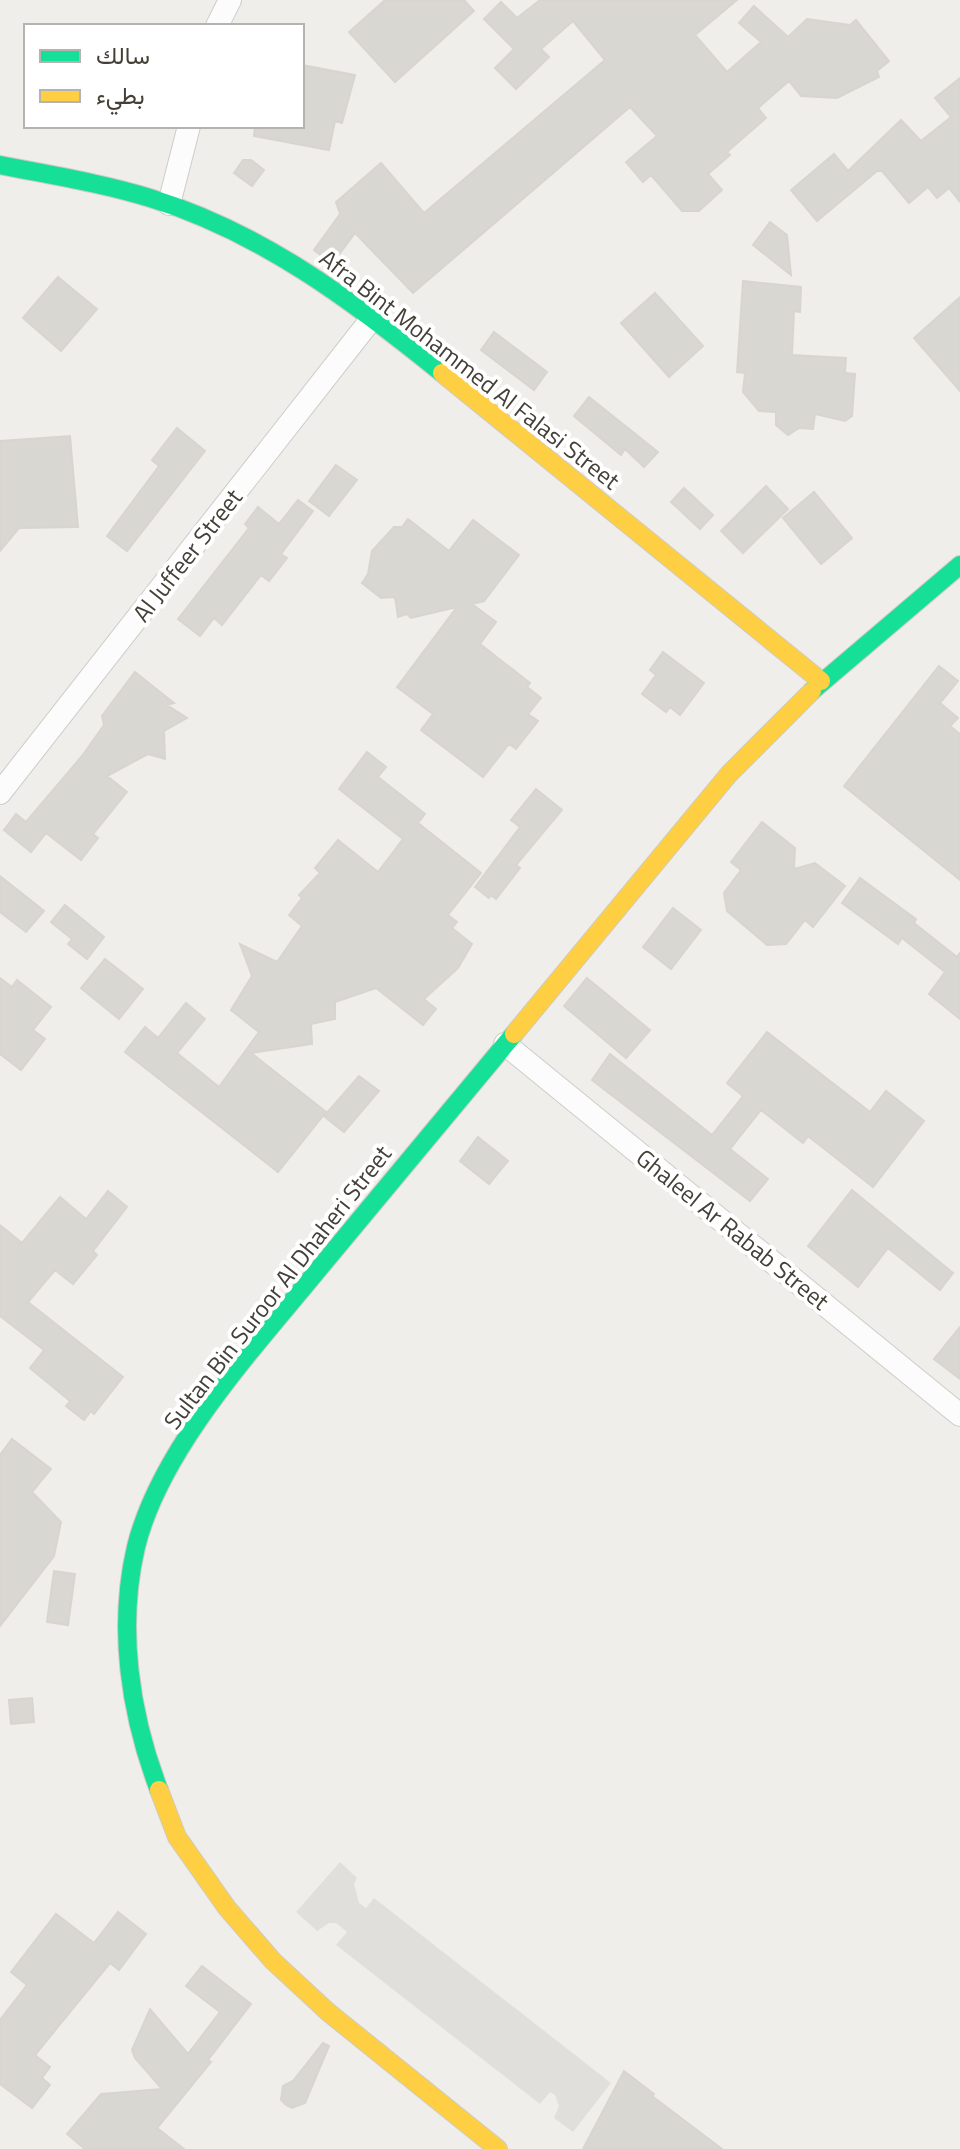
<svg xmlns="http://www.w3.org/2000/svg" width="960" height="2149" font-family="'Titillium Web',Vazirmatn,sans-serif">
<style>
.parking{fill:#e1dfdb}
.building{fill:#d9d7d2;stroke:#d8d5d0;stroke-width:2}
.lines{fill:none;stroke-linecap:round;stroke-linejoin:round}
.street-casing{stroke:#cdccc8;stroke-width:24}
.fast-casing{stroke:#cecbc2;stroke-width:20}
.slow-casing{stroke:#cecbc2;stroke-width:20}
.street{stroke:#fdfcfc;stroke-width:22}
.fast{stroke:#16e098;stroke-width:18}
.slow{stroke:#ffcf43;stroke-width:18}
.labels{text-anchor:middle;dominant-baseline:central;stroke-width:8;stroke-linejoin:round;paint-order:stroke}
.street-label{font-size:24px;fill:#444037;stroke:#fff}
</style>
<rect width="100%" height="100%" fill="#f0eeea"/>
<path class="parking" d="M340,1862L357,1878L354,1884L359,1903L366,1908L374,1898L611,2083L573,2132L554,2118L559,2106L555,2095L550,2092L540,2104L336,1945L347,1932L336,1923H329L317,1931L296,1912Z"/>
<path class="building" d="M385,0H464L474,11L395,82L349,32Z
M540,0H737L695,35L727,72L761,42L739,23L754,6L788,37L807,19L850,25L856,20L889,61L877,71L879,77L837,98L801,96L789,81L758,108L766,118L727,152L730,155L708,174L722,190L699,211H682L651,175L643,182L626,162L657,136L630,107L413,293L355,233L332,264L314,250L340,214L336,202L381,163L424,213L605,60L573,21L541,49L549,57L516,89L495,68L514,49L484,19L501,2L517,18Z
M302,65L355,75L342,123L335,121L329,150L254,136L255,126H302Z
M960,78V202L949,188L937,198L928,187L909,203L882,171H877L817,221L791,190L834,154L848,171L901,120L921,141L951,117L935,98Z
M243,160H251L264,170L252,186L234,173Z
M770,222L787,235L791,275L753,245Z
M58,277L97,309L61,351L23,318Z
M743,281L801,287L800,312L794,311L792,355L846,358L845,373L855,374L852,416L845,421L815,414L813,429L799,428L788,435L776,425V412L759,411L743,392L745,373L737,372Z
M655,293L703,346L669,377L621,323Z
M960,297V391L914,338Z
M494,332L547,372L534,390L481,350Z
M589,397L658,452L644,467L625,449L621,455L574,416Z
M177,428L205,451L127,551L107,536L159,466L152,460Z
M70,436L78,527L19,528L0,551V441Z
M336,465L357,480L329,516L309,501Z
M766,486L788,509L743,553L721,531Z
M684,488L713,515L700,529L671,502Z
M814,492L852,538L821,564L783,518Z
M298,500L313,511L281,554L287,558L269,581L261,575L222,625L214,618L200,636L178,619L249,528L245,524L258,507L279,524Z
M408,519L449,551L473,520L519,555L484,601L472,604L496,622L480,644L530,683L527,687L541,698L528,714L538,721L516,749L509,744L483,777L421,730L433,714L397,687L457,607L411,618L407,614L398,617L395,597L381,598L362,583L368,574L372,551L394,527H402Z
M663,652L704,683L680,715L670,707L666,712L642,694L656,675L650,670Z
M939,666L958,681L940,703L958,718L950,726L960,734V880L844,786Z
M135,672L174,703L167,705L187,718L164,731L165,759L148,754L107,776L127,792L93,834L98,838L81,860L46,833L31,852L4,830L16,814L26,822L82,756L104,725L102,716Z
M367,752L386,767L378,777L425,814L418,823L481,873L448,915L457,922L452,928L472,944L458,968L424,999L436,1009L423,1025L376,988L335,1002V1019L311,1024L312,1044L251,1053L326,1112L278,1172L125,1052L145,1027L158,1038L186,1003L205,1019L177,1053L219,1087L259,1032L231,1010L252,976L240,944L277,962L302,926L289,915L302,898L299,895L320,873L315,868L338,840L378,872L403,839L339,789Z
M536,789L562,810L516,865L520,868L496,899L491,895L489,898L475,887L520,827L511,820Z
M762,822L795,848L794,869L815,863L845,886L813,927L805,920L786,944L767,945L727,911L724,893L741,870L731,862Z
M0,876L44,911L26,932L0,912Z
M860,878L916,919L914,923L957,957L960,953V1019L929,994L945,972L902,938L898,944L842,903Z
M65,905L104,937L87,959L68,944L72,939L51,922Z
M673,908L701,930L671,969L643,947Z
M105,959L143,989L119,1019L81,988Z
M0,978L12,987L17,980L51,1007L33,1030L45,1039L21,1070L0,1054Z
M587,978L650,1030L626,1058L564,1006Z
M767,1032L870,1112L886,1091L924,1121L873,1187L808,1136L803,1143L761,1110L730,1149L768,1179L750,1201L592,1080L610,1054L712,1135L743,1096L727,1083Z
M359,1076L379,1091L344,1132L324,1116Z
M478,1137L508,1161L489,1184L460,1161Z
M852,1190L953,1273L940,1290L888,1248L858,1287L808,1246Z
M108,1191L127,1207L93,1251L97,1255L73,1284L55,1270L28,1302L123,1377L94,1414L91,1411L84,1420L66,1406L70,1401L30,1368L44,1350L0,1316V1225L22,1243L60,1197L86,1219Z
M960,1327V1379L934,1359Z
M12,1439L51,1469L32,1492L61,1522L54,1556L0,1626V1455Z
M54,1571L75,1574L68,1625L47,1622Z
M32,1698L34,1722L11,1724L9,1700Z
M118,1912L146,1934L119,1970L110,1963L35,2055L50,2067L42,2078L50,2085L32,2108L0,2084V2020L27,1985L11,1972L56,1914L94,1943Z
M202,1966L251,2004L208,2060L211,2062L157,2128L184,2149H85L67,2134L101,2094L162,2089L135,2058L132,2050L150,2009L188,2054L220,2012L186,1986Z
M323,2043L329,2046L305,2103L292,2108L286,2105L281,2100L283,2086L293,2081Z
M624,2071L654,2094L652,2096L722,2149H583Z"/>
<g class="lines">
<g class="street-casing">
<path id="street" d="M217,26L230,0
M169,204L189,126
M0,793L373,317
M505,1044L960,1415"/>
</g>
<g class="fast-casing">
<path id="fast" d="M0,165C50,175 101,183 150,198C261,232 353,301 442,373
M812,691L960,565
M159,1790C130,1714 117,1628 136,1547C160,1449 253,1349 317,1271C383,1192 448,1113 514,1034"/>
</g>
<g class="slow-casing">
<path id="slow" d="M442,373L821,681
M514,1034L729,774L812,691
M159,1790L177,1837L227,1908L273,1961L328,2012L498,2149"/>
</g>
<use href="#street" class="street"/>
<use href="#fast" class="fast"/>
<use href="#slow" class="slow"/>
</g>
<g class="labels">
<g class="street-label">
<text transform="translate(470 369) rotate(38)">Afra Bint Mohammed Al Falasi Street</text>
<text transform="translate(187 555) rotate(-52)">Al Juffeer Street</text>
<text transform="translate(733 1229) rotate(39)">Ghaleel Ar Rabab Street</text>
<text transform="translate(277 1287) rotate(-52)">Sultan Bin Suroor Al Dhaheri Street</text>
</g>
</g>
<rect x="24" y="24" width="280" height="104" fill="#ffffff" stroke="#b4b3af" stroke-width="2"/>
<rect x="40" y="50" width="40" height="12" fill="#16e098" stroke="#b4b3af" stroke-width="2"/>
<text x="96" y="64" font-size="24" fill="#444037">سالك</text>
<rect x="40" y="90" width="40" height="12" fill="#ffcf43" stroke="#b4b3af" stroke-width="2"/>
<text x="96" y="104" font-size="24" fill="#444037">بطيء</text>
</svg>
